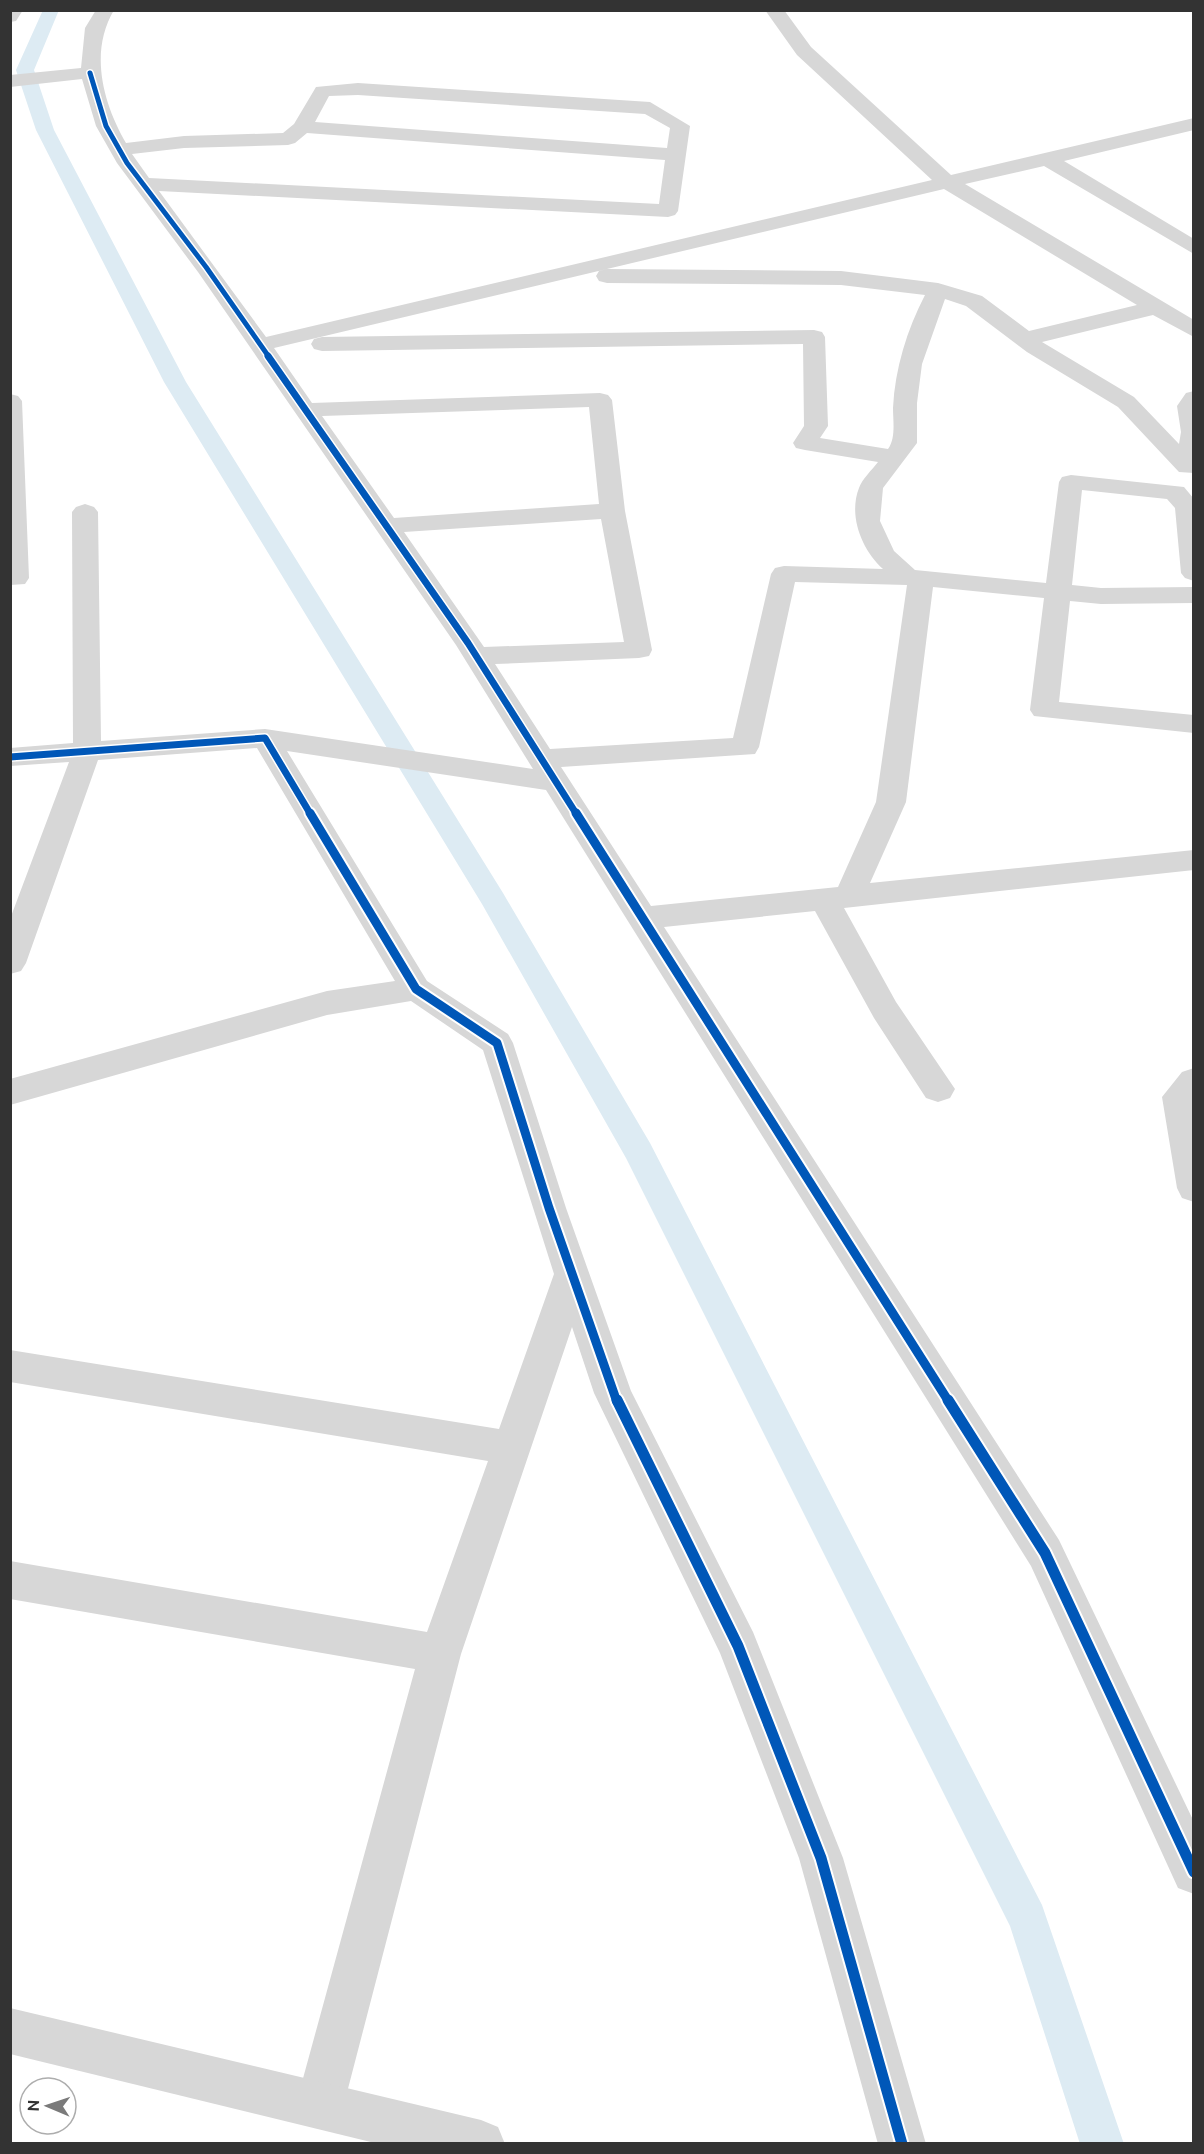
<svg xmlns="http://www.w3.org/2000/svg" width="1204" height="2154" font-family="Ubuntu,sans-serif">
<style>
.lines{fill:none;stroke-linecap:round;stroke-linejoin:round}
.canal{fill:#ddebf3;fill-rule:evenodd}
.minor{fill:#d7d7d7;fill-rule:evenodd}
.tertiary{fill:#d7d7d7;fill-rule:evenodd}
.cycleway-far3-casing{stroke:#fff;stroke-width:8}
.cycleway-far2-casing{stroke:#fff;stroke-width:10}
.cycleway-far1-casing{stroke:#fff;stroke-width:13}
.cycleway-casing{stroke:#fff;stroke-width:15}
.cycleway-far3{stroke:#0057b8;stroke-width:5}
.cycleway-far2{stroke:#0057b8;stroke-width:7}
.cycleway-far1{stroke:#0057b8;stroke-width:9}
.cycleway{stroke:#0057b8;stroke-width:11}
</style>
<rect width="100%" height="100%" fill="#fff"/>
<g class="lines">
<path class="canal" d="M43,10H59L34,70L54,130L186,382L503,893L650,1143L1042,1905L1124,2144H1080L1010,1926L626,1158L482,904L164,382L36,130L16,70Z"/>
<path class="minor" d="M10,10H23L16,21L10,22Z
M96,10H114C89,52 103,103 126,143L184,136L283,133L294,124L316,87L358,83L650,102L690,126L678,211L675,215L668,217L159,191L266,337L932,180L797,55L765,10H784L811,47L951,175L1194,118V130L1064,161L1194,239V254L1044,166L965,184L1194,320V337L1153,315L1042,342L1134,397L1179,444L1181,432L1177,406L1186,393L1194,391V473L1179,472L1118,407L1027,352L966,306L945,299L922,364L917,403V443L883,488L880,521L894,551L915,570L1046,583L1059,482L1062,477L1071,475L1184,487L1194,499V581L1185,578L1181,573L1175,508L1167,499L1082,490L1072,585L1101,588L1194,587V603L1101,604L1070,601L1059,702L1194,715V733L1034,716L1030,710L1044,598L933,587L906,802L870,883L1194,850V870L844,908L896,1002L955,1089L950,1098L938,1102L926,1098L874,1018L815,911L664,927L1059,1540L1194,1822V1894L1178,1888L1031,1566L546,790L287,751L427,981L508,1034L513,1043L566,1208L631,1391L753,1632L843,1858L926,2144H878L799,1858L720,1653L594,1393L572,1327L461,1654L344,2104L337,2121L320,2128L303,2121L296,2104L415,1669L10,1599V1561L427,1632L488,1461L10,1382V1350L499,1429L554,1274L483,1050L411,1001L327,1015L10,1105V1079L327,991L395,981L257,748L98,760L26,963L21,971L10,974V919L69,762L10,766V748L73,743L72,512L76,507L85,504L94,507L98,512L101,741L265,729L533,769L456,645L198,272L117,163L96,126L82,79L10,87V75L81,68L85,28ZM358,95L645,114L670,128L667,148L315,122L329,96ZM307,133L665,160L659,204L149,178L132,154L184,148L288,145L295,143ZM944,189L1137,305L1029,331L982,296L938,283L841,271L607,269L599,271L596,276L599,281L607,283L841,285L925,295C907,330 895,368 893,408C893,421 896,438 888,449L820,438L828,426L825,337L822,332L814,330L322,337L314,339L311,344L314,349L322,351L803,344L804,426L793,443L796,448L805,450L878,462C872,470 862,479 859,488C848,516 862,550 883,569L784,566L775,568L771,574L733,738L550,749L495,664L639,658L649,656L652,650L625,511L612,400L608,395L600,393L312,403L274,348ZM589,407L599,504L394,518L322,416ZM601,519L624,642L484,647L404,532ZM795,582L907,585L876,802L838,887L651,906L561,767L755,754L759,747Z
M10,394L18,396L22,401L29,578L25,584L10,585Z
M1194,1068V1202L1182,1198L1177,1188L1162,1097L1182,1072Z"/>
<path class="tertiary" d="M10,2008L481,2120L498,2127L505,2144H379L10,2054Z"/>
<g class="cycleway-far3-casing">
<path id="cycleway-far3" d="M90,73L106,126L127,163L206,267L269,357"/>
</g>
<g class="cycleway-far2-casing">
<path id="cycleway-far2" d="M268,356L468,643L577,815
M10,757L265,738L311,815"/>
</g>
<g class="cycleway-far1-casing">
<path id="cycleway-far1" d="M310,813L416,989L497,1043L549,1208L617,1402
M576,813L949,1402"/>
</g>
<g class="cycleway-casing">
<path id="cycleway" d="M617,1400L738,1646L821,1858L902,2144
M948,1400L1045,1553L1194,1872"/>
</g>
<use href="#cycleway-far3" class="cycleway-far3"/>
<use href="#cycleway-far2" class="cycleway-far2"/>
<use href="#cycleway-far1" class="cycleway-far1"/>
<use href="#cycleway" class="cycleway"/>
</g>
<rect width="1204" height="2154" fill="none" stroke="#333333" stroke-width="24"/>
<g transform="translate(48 2106) rotate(272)"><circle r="28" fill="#ffffff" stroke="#adadad" stroke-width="1.5"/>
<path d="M0-4.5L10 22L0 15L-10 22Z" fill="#7a7a7a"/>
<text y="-9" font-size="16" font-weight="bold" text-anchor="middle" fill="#333333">N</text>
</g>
</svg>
